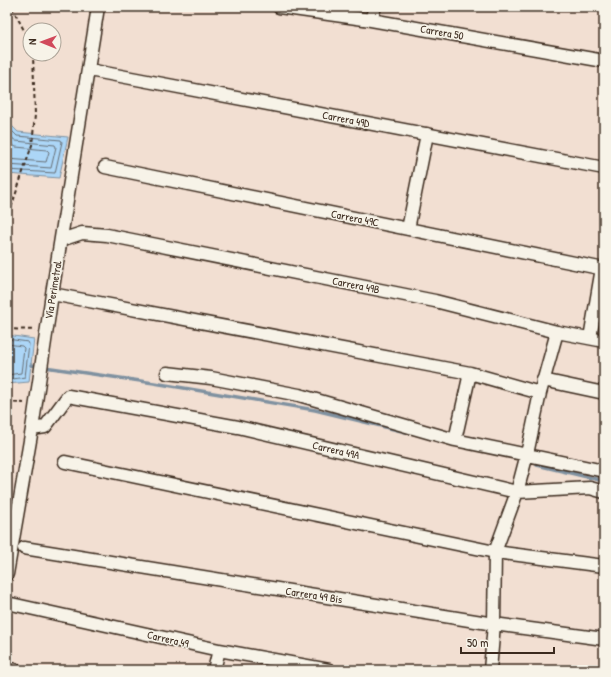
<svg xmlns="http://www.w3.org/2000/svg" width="611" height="677" font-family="'Patrick Hand',sans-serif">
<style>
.water{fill:#acd6f7;stroke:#7f91a0}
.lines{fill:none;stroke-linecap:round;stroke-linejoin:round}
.shore{stroke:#686f75;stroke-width:1}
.stream{stroke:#7f91a0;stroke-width:3.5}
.minor-casing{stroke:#3b2a1e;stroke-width:15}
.path{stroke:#3b2a1e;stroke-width:2;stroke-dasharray:4 3;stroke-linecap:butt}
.minor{stroke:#f7f3e8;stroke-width:12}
.labels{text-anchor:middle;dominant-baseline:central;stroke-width:3;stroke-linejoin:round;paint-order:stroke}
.street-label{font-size:11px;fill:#3b2a1e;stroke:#f7f3e8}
</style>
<rect width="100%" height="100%" fill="#f2dfd2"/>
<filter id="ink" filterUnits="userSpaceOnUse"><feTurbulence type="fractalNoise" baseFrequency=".025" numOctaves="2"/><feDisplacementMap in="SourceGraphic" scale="8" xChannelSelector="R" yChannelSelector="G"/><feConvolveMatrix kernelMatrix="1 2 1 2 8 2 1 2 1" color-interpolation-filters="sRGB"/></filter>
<g filter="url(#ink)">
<path class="water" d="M7,121L18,132L68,137L59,178L7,174Z
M7,335L34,339L29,382L7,384Z"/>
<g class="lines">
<path class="shore" d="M7,126L17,136L61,140L62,142L55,173L7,170
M7,134L16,141L55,145L56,147L51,168L7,165
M7,142L16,147L47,150L49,152L46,162L7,159
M7,339L28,342L29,344L25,377L7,380
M7,344L22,346L24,348L21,373L7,375"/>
<path class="stream" d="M31,365L154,383L315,410L410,433
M537,465L604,481"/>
<g class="minor-casing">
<path id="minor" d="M279,7L371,20L604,61
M371,20L375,7
M89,70L604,168
M105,167L604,269
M408,229L427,134
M61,240L82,233L107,235L435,301L557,332L604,341
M52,294L470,373L540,393
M590,338L602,268
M167,373L211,378L299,395L455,440L604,471
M543,380L604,393
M32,429L45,427L68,396L238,427L517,492L590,488L604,492
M455,440L470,373
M65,462L495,552L604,566
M24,548L494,624L604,639
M7,574L32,429L52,294L98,7
M7,603L219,650L329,670
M7,668L16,670
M214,670L219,650
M490,670L494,624L495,552L517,492L527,454L540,393L557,332"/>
</g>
<path class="path" d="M12,7L30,42
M7,228L11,208L32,145L35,115L33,54
M7,329L36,330
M7,402L24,403"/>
<use href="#minor" class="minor"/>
</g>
</g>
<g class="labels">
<g class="street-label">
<text transform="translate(442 32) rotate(10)">Carrera 50</text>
<text transform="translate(346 119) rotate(11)">Carrera 49D</text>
<text transform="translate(355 218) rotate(11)">Carrera 49C</text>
<text transform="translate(356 285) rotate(11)">Carrera 49B</text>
<text transform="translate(53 290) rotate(-81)">Vía Perimetral</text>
<text transform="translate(336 450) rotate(13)">Carrera 49A</text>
<text transform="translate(314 595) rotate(9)">Carrera 49 Bis</text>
<text transform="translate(168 639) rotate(13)">Carrera 49</text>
</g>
</g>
<rect width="611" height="677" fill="none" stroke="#f7f3e8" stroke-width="24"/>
<rect x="12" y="12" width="587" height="653" fill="none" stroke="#3b2a1e" stroke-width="1.5" filter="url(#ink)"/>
<g transform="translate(42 42) rotate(271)"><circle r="19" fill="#f7f3e8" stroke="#aca397"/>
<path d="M0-3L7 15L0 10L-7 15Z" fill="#d1495b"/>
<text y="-6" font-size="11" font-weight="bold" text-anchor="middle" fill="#3b2a1e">N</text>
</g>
<path d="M461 647v6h93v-6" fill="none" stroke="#3b2a1e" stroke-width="2"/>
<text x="467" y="647" font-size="12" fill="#3b2a1e" stroke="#f7f3e8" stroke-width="3" paint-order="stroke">50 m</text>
</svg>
